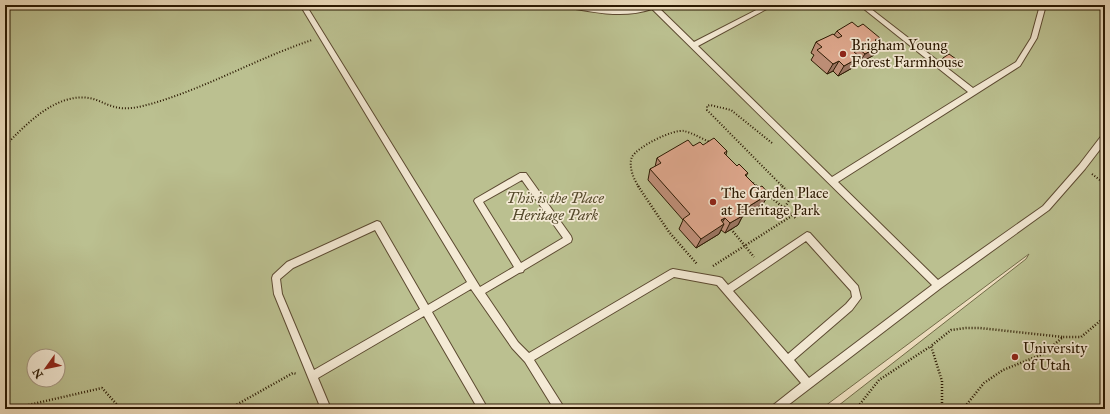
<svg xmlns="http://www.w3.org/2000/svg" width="1110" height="414" font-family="'IM FELL Great Primer',serif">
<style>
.green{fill:#bbc090;stroke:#736c49;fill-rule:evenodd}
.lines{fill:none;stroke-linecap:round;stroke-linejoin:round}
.lane-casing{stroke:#5c4a31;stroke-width:2}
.path-far1{stroke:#2b1902;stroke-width:2;stroke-dasharray:1 2;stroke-linecap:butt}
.path{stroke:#2b1902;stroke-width:2.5;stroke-dasharray:1 2;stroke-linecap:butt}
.lane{fill:#f4ead5;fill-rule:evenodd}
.wall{fill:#c0907a;stroke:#2b1902}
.shaded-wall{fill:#9c7663;stroke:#2b1902}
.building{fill:#dfa88e;stroke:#2b1902}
.poi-dot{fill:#8f2418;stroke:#f4ead5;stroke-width:1.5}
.labels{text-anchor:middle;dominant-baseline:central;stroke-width:3.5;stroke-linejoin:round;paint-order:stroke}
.poi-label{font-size:15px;fill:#2b1902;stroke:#f4ead5;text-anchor:start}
.park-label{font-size:15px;font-style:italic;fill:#564b2d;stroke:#f4ead5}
</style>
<rect width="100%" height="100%" fill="#eedebf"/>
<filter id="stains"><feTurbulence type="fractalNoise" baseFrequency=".005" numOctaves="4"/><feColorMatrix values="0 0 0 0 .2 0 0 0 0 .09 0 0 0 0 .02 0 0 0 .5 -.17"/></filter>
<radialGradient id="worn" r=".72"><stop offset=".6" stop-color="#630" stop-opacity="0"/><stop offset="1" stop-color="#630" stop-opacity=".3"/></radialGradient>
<path class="green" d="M5,5H1105V409H834L1026,259L1029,254L821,409H5ZM34,356H58V380H34Z"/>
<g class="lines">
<g class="lane-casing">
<path id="lane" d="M300,5H306L480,287L514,267L474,201L475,199L520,173H526L571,236L572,239L571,242L524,270L523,272L519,273L485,293L518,342L529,353L670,270L673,269L719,277L722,278L728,285L807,232L810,233L858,286L861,298L852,310L794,360L809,378L932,285L652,9C623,19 594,12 564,7L561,5H577L620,10L656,5L694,42L766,5H774L698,46L832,177L968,92L859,5H866L973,88L1016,62L1031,38L1040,5H1046L1037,38L1020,66L838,182L938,280L1043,206L1079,165L1102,135L1105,134V143L1085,169L1049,210L941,288L783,409H770L772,406L801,383L717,285L674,277L534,360L565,409H554L525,362L512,348L471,289L432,312L488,409H478L424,316L318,378L331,409H321L274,294L272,278L273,275L287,262L377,221L380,222L428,305L467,282ZM522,180L563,238L521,263L483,202ZM375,230L420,309L314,370L282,294L280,279L293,268ZM806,241L851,291L852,297L846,304L788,354L733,291Z"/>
</g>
<path class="path-far1" d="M772,143L731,110L710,105L707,106V110L783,187
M5,146C26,124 56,93 89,98C97,99 104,104 112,106C126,111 140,107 154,103C208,87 258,58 312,40
M1092,174L1105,184
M753,183L758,187
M639,187C634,180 628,166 632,157C637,147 673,129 684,131C693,133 702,139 710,142"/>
<path class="path" d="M638,186L669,232L697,264
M757,186L762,190
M782,186L787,191L790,199L785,207
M767,194L797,219
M731,229L754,257
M713,266L793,215
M11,409L102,388L121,409
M229,409L293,373L297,374
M856,409L879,380L931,346
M942,409V381L931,346L951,330L966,328H980L1063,337
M963,409L984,383L1003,370L1043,354L1063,337H1081L1100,321L1105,311"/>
<use href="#lane" class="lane"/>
</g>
<path class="wall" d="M837,31L877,42L881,45L874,55L858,64L857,63L854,67L838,76L833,71L827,74L811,60L814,55L811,53L816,42L834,35Z
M943,58L956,59L952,63L946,67L940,62Z
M693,146L727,151L726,155L737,166L748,173L746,176L763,204L742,217L738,225L725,233L721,230L719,234L696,248L679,229L683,220L648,180L650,169L655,167L657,158Z"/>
<path class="shaded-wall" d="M880,38L874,48L875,40Z
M881,45L874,55L858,64L865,54Z
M860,57L854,67L838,76L844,66Z
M956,59L952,63L946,67L949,63Z
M839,61L833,71L827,74L833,64Z
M769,194L763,204L742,217L738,225L725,233L730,223L742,216L746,208Z
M743,206L738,216L739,209Z
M725,218L720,226L724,224L719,234L696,248L701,239L721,220Z"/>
<path class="building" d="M852,22L858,27L863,24L880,38L875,40L881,45L865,54L859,49L854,52L860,57L844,66L839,61L833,64L817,50L822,47L816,42L833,34L838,38L842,36L837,31Z
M949,54L956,59L949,63L943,58Z
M714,138L727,151L724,153L737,166L739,164L748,173L745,175L758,188L762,186L769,194L746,208L743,206L739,209L744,215L730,223L725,218L721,220L724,224L701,239L683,219L690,214L650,169L661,163L657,158L688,140L693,146L700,142L703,145Z"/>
<g class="poi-dot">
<circle cx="843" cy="54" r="4"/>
<circle cx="713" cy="202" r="4"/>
<circle cx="1015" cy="357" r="4"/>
</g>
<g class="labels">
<g class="poi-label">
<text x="851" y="45">Brigham Young<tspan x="851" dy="17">Forest Farmhouse</tspan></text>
<text x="721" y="193">The Garden Place<tspan x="721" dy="17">at Heritage Park</tspan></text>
<text x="1023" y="348">University<tspan x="1023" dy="17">of Utah</tspan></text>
</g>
<g class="park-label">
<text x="555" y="198">This is the Place<tspan x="555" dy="17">Heritage Park</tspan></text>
</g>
</g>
<rect width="1110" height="414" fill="none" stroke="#eedebf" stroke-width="20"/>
<rect x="6" y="6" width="1098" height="402" fill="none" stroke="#2b1902" stroke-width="2"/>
<rect x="10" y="10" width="1090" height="394" fill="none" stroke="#2b1902"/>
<g transform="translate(46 368) rotate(237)"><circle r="19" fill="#f4ead5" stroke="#a49681"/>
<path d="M0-3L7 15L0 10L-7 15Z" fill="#8f2418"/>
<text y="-6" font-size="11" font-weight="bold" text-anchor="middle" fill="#2b1902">N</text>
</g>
<rect width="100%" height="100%" filter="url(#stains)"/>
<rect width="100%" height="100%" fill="url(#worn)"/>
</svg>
